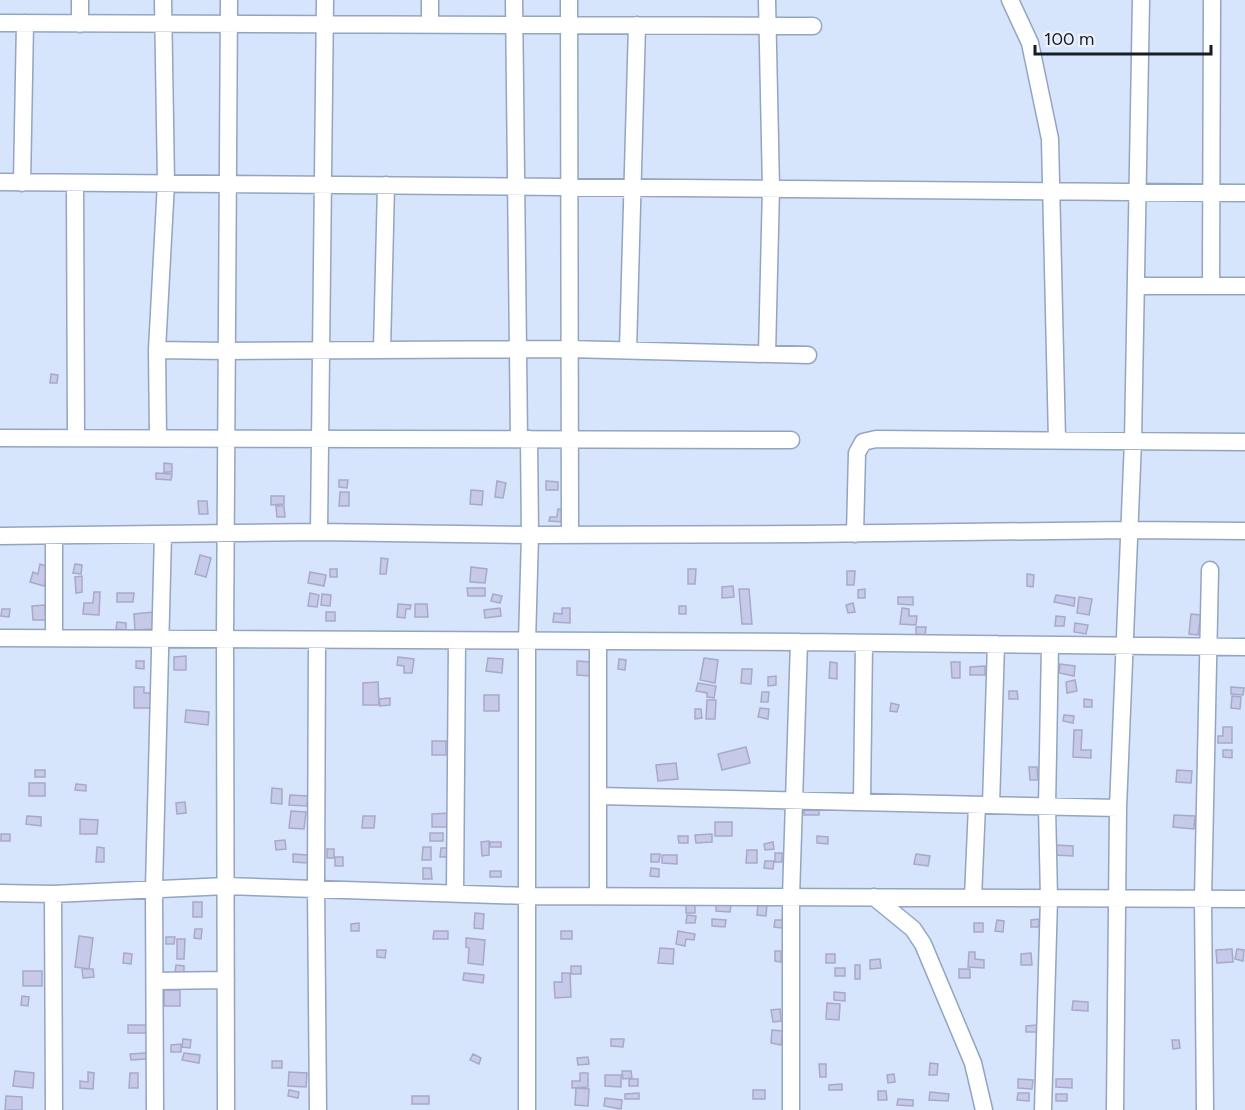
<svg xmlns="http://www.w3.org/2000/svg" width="1245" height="1110" font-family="Figtree,sans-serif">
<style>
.building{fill:#c7c9e9;stroke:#a7a9c8;stroke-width:1.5}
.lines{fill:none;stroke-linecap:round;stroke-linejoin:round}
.minor-casing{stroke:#93a5c0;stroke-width:19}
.minor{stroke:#fff;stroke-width:16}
</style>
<rect width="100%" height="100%" fill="#d6e4fc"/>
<path class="building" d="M51,374L58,375L57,383H50Z
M164,463L172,464V472H164Z
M156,473L172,474L171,480L156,479Z
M339,480H348L347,488L339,487Z
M497,481L506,483L503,498L495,497Z
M546,481L558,482V490H546Z
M471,490L483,491L482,505L470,504Z
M340,492H349V506H339Z
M271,496H284V504L271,505Z
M198,501H207L208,514H199Z
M276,506H284L285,517H277Z
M558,509L564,510L563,522L549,521L550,517H557Z
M200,555L211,558L206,577L195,574Z
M381,558L388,559L386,574H380Z
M40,564L49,567L44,586L30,582L33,572L38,574Z
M75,564L82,565L81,574L73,573Z
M471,567L487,569L485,583L470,582Z
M330,569H337V577H330Z
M688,569H696L695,584H688Z
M847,571H855L854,585H847Z
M310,572L326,575L324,586L308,583Z
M1027,574L1034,575L1033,587L1027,586Z
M82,576V592L76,593L75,577Z
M733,586L734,597L722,598V587Z
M467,588H485V596H468Z
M739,589H749L752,624H742Z
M865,589V598H858V590Z
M94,592H100L99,615L83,614L84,603H93Z
M117,593H134L133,602H117Z
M310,593L319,595L317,607L308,606Z
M322,594L331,595L330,606L321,605Z
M493,594L502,596L500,603L491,601Z
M1056,595L1075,598L1074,606L1054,602Z
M898,597H913V605L898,604Z
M1079,597L1092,599L1089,615L1077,613Z
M853,603L855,612L848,613L846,605Z
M398,604L411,605L410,609H406L405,618L397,617Z
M415,604H427L428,617H415Z
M45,605L46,620H33L32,606Z
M679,606H686V614H679Z
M500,608L501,616L485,618L484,610Z
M562,608H570V623L553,622L554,613L562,614Z
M902,608L909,609V616H917L916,625L900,624Z
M2,609H10L9,617L1,616Z
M153,612L154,629L135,630L134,614Z
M326,612H335V621H326Z
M1191,614L1201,615L1198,635L1189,634Z
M1056,616L1065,617L1064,626H1055Z
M117,622L126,623V630L116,629Z
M1075,623L1088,625L1086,634L1074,632Z
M916,627H926L925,635L916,634Z
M186,656V670H174V657Z
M398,657L414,659L412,673H404V666L397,665Z
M488,658L503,659L502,673L486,671Z
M704,658L718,660L715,683L700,680Z
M619,659L626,660L625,670L618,669Z
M136,661H144V669L136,668Z
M577,661L591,662L590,676L577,675Z
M830,662L837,663V679L829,678Z
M951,662H960V678H952Z
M1060,664L1075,666L1074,676L1059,673Z
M985,666V675H970V667Z
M742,669H752L751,684L741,683Z
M776,676V685L768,686V677Z
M1075,680L1077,691L1067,693L1066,682Z
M378,682L379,705H363V683Z
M698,683L716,686L714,698L707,697V693L696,691Z
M134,687H144V693H152V708H134Z
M1231,687L1244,688L1243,695L1231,694Z
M1009,691H1017L1018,699H1009Z
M762,692H769L768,702H761Z
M484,695H499V711H484Z
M1232,696L1241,697L1240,709L1231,708Z
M390,698V705L380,706L379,699Z
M1084,699L1092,700V707H1084Z
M707,700H716L715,719H706Z
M891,703L899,705L897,712L890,711Z
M760,708L769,709L768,719L758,717Z
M695,709H701L702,718L695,719Z
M186,710L209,712L208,725L185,722Z
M1064,715L1074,716L1073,723L1063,721Z
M1223,727H1232V743H1218V736H1223Z
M1074,730H1082L1081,750H1091V758L1073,757Z
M432,741H446V755H432Z
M746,747L750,763L722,770L718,754Z
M1223,750H1232V758L1223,757Z
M676,763L678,779L658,781L656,765Z
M1029,767H1037L1038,780H1030Z
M35,770H45V777H35Z
M1177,770L1192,771L1191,783L1176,782Z
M29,783H45V796H29Z
M76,784L86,785V791L75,790Z
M272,788L282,789V804L271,803Z
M290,795L308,796L307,806L289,805Z
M185,802L186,813L177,814L176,803Z
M819,807V815H804V808Z
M291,811L306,812L304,829L289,828Z
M450,813V827H432V814Z
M1174,815L1195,816L1194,829L1173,827Z
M27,816L41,817V826L26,824Z
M363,816H375L374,828H362Z
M80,819L98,820L97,834H80Z
M715,822H732V836H715Z
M430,833H443V841H430Z
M1,834H10V841H1Z
M712,834V842L696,843L695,835Z
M678,836H688V843H679Z
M817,836L828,837V844L817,843Z
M285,840L286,849L276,850L275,841Z
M489,841V855L482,856L481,842Z
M490,842H501V847H490Z
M773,842L774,849L765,850L764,844Z
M1055,845L1073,846V856L1055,855Z
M97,847L104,848V862H96Z
M423,847H431V860H422Z
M441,848H448L447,857H440Z
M327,849H334V858H327Z
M747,850H757V863H746Z
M775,853H782V862H775Z
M293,854L308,855V863L293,862Z
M651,854H660L659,862H651Z
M916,854L930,856L928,866L914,864Z
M662,855H677V864L662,863Z
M335,857H343V866H335Z
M765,861H774L773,869L764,868Z
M423,868H431L432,879H423Z
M651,868L659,869V877L650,876Z
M490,871H501V877H490Z
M193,902H202V917H193Z
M686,903L695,904V913H686Z
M716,903L731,904L730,912L716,911Z
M758,903L767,904L766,916L757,915Z
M475,913L484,914L483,929L474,928Z
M687,915L696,916L695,923H686Z
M712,919L726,920L725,927L712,926Z
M1039,919V927H1031V920Z
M775,920H783L782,928L774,927Z
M997,920L1004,921L1003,932L995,931Z
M359,923V931H351V924Z
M974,923H983V932H974Z
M195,929H202L201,939L194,938Z
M434,931H448V939H433Z
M561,931H572V939H561Z
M678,931L695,934L694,940L686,939L685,946L676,944Z
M79,936L93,938L89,969L75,967Z
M166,937H175L174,944H166Z
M466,938L485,940L483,965L468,963L469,948L466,947Z
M177,939H185L184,959H177Z
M660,948L674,949L673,964L658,963Z
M1232,949L1233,962L1217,963L1216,950Z
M1237,949L1244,950L1243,961L1235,959Z
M377,950H386L385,958L377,957Z
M775,951H781V962L775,961Z
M969,952H975V959L984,960V968L968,967Z
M124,953L132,954L131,964L123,963Z
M1031,953L1032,965H1021V954Z
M826,954H835V963H826Z
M880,959L881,968L870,969V960Z
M176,965L184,966V974L175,973Z
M855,965H860V979H855Z
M571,966H581V974H571Z
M835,968H845V976H835Z
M82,969H93L94,977L83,978Z
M959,969H970V978H959Z
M23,971H42V986H23Z
M464,973L484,975L483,983L463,980Z
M562,973H570L571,997L555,998L554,982H562Z
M164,990H180V1006H164Z
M834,992L845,993V1001L834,1000Z
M22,996L29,997L28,1006L21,1005Z
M1073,1001L1088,1002V1011L1072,1010Z
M827,1003L840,1004L839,1020L826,1019Z
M780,1009L781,1021L773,1022L771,1010Z
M128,1025H148V1033H128Z
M1037,1025V1032H1026V1026Z
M772,1030L783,1031L781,1045L771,1043Z
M183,1039L191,1040L190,1048L182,1047Z
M611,1039H624L623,1047L611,1046Z
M1172,1040H1179L1180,1048L1173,1049Z
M181,1044V1052H171V1045Z
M146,1053V1059L131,1060L130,1054Z
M184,1053L200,1055L199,1063L182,1060Z
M473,1054L481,1058L479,1064L470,1060Z
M588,1057L589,1064L578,1065L577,1058Z
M272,1061H282V1068H272Z
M930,1063L938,1064L937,1075H929Z
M819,1064H826V1077H820Z
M15,1071L34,1073L33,1088L13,1086Z
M622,1071H631L632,1078L623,1079Z
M88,1072L94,1073L93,1089L80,1088V1081L88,1082Z
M289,1072L307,1073L306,1087L288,1086Z
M130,1073H138V1088H129Z
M580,1073H588V1087L572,1088V1081H580Z
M894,1074L895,1082L888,1083L887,1075Z
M605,1075H621V1087L605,1086Z
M629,1079H638V1086H629Z
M1018,1079L1033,1080L1032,1089L1018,1088Z
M1056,1079H1072V1088L1056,1087Z
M842,1084V1090H829V1085Z
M576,1088L589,1089L588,1106L575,1105Z
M289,1090L299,1092L298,1098L288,1096Z
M753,1090H765V1099H753Z
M878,1091H886L887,1100H878Z
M930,1092L949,1094L948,1101L929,1100Z
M639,1093V1099H625V1094Z
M1018,1093H1029V1101L1017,1100Z
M1056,1094H1067V1101H1056Z
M6,1096L22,1097V1110H5Z
M412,1096H429V1104H412Z
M605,1098L622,1100L621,1109L604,1106Z
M898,1099L913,1100V1106L897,1105Z"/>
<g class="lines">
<g class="minor-casing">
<path id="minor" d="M514,0L519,439
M569,0L570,534
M1010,0L1030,43L1050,139L1057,440
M0,23L813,26
M80,24V0
M430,25V0
M0,182L1245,193
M22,183L25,23
M75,183L76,438
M1137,286H1245
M1211,286L1212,0
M157,350L225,351L569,349L808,355
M382,350L386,185
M628,350L637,25
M767,354L771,188L767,0
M158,437L157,350L166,183L163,0
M0,438L791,440
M319,532L325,0
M855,534L857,453L863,442L876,439L1245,442
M0,536L319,532L530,535L805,534L1128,530L1245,531
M54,536V637
M0,638L799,642L1245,647
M317,640L316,888L318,1110
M598,642V896
M598,796L1118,808
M862,802L864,643
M991,805L996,644
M0,893L53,894L226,886L527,896L1245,899
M455,893L457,641
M53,894L54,1110
M874,897L913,929L923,944L973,1063L984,1110
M973,898L977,805
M155,981L226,980
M155,1110L154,888L163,534
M226,1110L225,638L229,0
M527,1110V642L530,535L529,439
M791,1110V897L799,642
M1043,1110L1049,898L1047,807L1050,645
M1115,1110L1118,808L1133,441L1141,0
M1205,1110L1203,899L1210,570"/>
</g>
<use href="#minor" class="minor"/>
</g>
<path d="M1035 45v9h176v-9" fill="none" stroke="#171e28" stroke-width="3"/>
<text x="1044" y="45" font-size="18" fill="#171e28" stroke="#eaf1fd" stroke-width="4.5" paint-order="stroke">100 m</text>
</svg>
